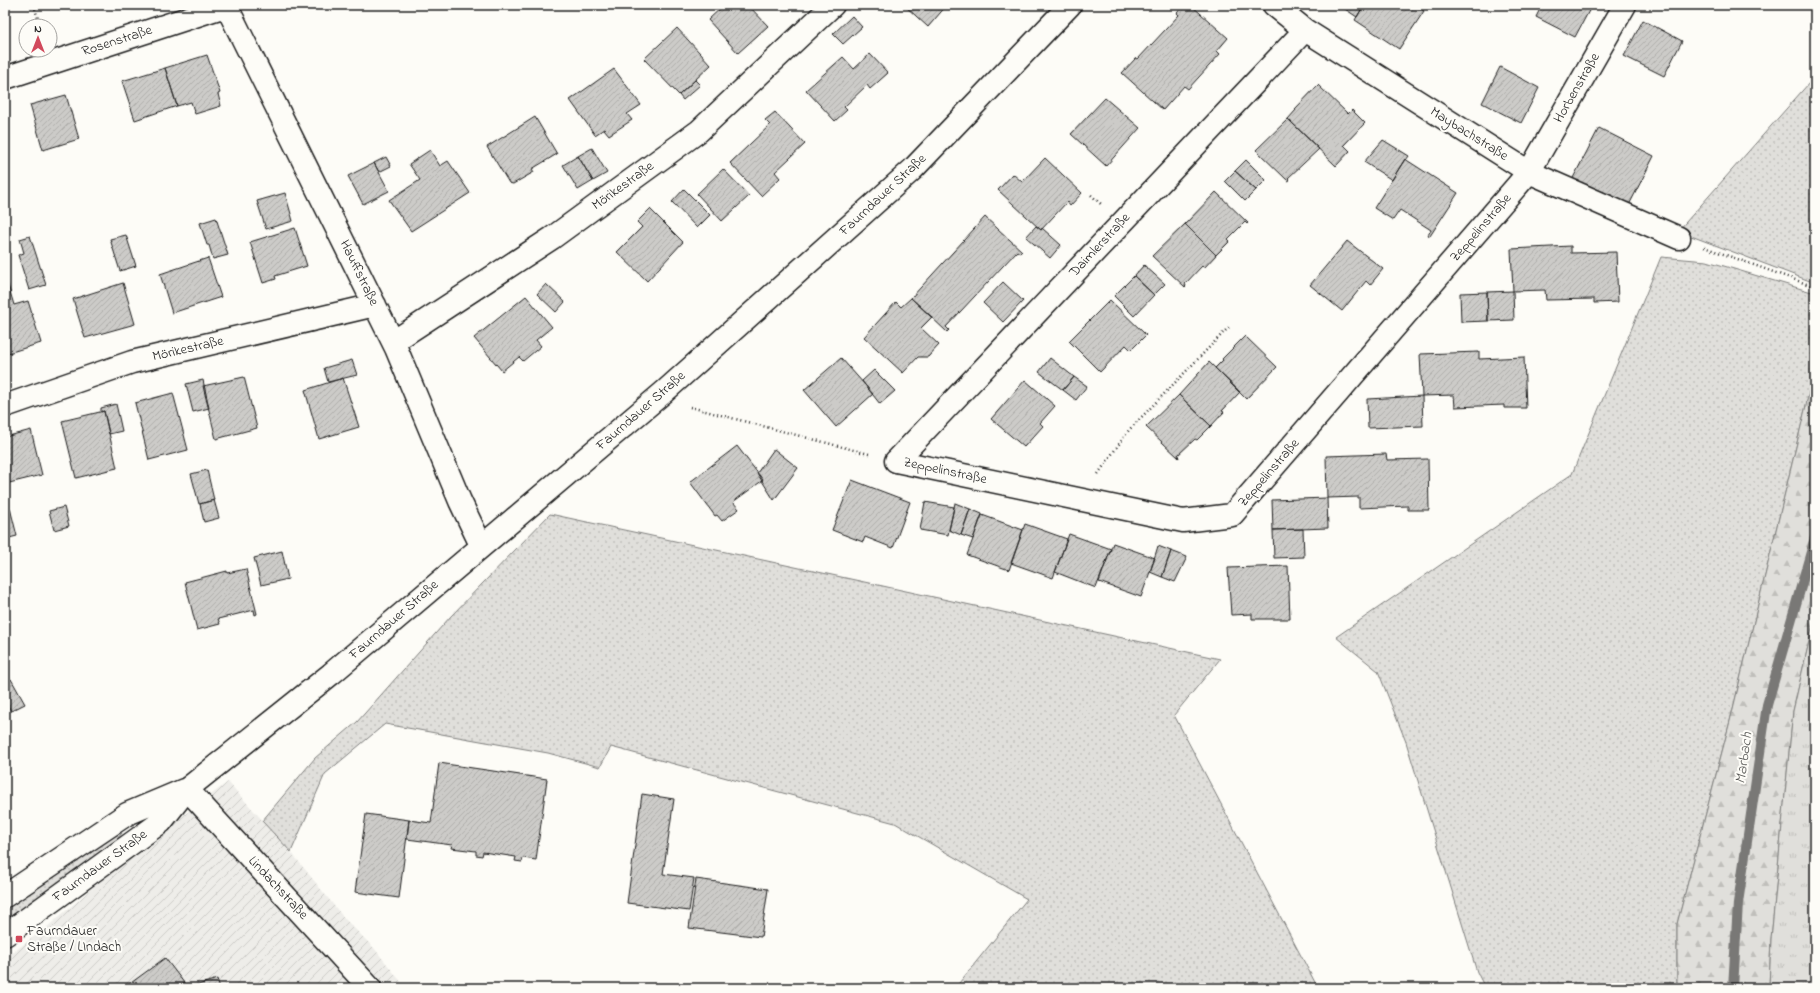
<svg xmlns="http://www.w3.org/2000/svg" width="1820" height="993" font-family="'Indie Flower',sans-serif">
<style>
.industrial{fill:url(#industrial-furrows)}
.grass{fill:url(#grass-dots);stroke:#7e7e7c}
.forest{fill:url(#forest-firs);stroke:#7e7e7c}
.park{fill:url(#park-tufts);stroke:#7e7e7c}
.lines{fill:none;stroke-linecap:round;stroke-linejoin:round}
.stream{stroke:#797876;stroke-width:10}
.building{fill:url(#building-hatch);stroke:#1c1c1c}
.street-casing{stroke:#1c1c1c;stroke-width:25}
.secondary-casing{stroke:#1c1c1c;stroke-width:25}
.path{stroke:#1c1c1c;stroke-width:2.5;stroke-dasharray:1 3;stroke-linecap:butt}
.street{stroke:#fdfcf7;stroke-width:22}
.secondary{stroke:#fdfcf7;stroke-width:22}
.poi-dot{fill:#d1495b;stroke:#fdfcf7;stroke-width:1.5}
.labels{text-anchor:middle;dominant-baseline:central;stroke-width:4;stroke-linejoin:round;paint-order:stroke}
.street-label{font-size:14px;fill:#1c1c1c;stroke:#fdfcf7}
.poi-label{font-size:14px;fill:#1c1c1c;stroke:#fdfcf7;text-anchor:start}
.water-label{font-size:15px;font-style:italic;fill:#5a5a58;stroke:#fdfcf7}
</style>
<defs>
<pattern id="industrial-furrows" width="10" height="10" patternUnits="userSpaceOnUse"><rect width="10" height="10" fill="#eeede9"/><path d="M-1 1l2-2M0 10L10 0M9 11l2-2" fill="none" stroke="#cccbc7"/></pattern>
<pattern id="grass-dots" width="8" height="8" patternUnits="userSpaceOnUse"><rect width="8" height="8" fill="#e0dfdb"/><path d="M2 2h.1M6 6h.1" fill="none" stroke="#c0bfbb" stroke-width="1.8" stroke-linecap="round"/></pattern>
<pattern id="forest-firs" width="22" height="20" patternUnits="userSpaceOnUse"><rect width="22" height="20" fill="#e0dfdb"/><path d="M5 1l3.5 6h-7zM16 11l3.5 6h-7z" fill="#c0bfbb"/></pattern>
<pattern id="park-tufts" width="24" height="20" patternUnits="userSpaceOnUse"><rect width="24" height="20" fill="#e0dfdb"/><path d="M3 7l-1-3M5 7V3M7 7l1-3M15 17l-1-3M17 17v-4M19 17l1-3" fill="none" stroke="#c0bfbb"/></pattern>
<pattern id="building-hatch" width="6" height="6" patternUnits="userSpaceOnUse"><rect width="6" height="6" fill="#cccbc8"/><path d="M-1 1l2-2M0 6l6-6M5 7l2-2" fill="none" stroke="#afaeab"/></pattern>
</defs>
<rect width="100%" height="100%" fill="#fdfcf7"/>
<filter id="ink" filterUnits="userSpaceOnUse"><feTurbulence type="fractalNoise" baseFrequency=".025" numOctaves="2"/><feDisplacementMap in="SourceGraphic" scale="8" xChannelSelector="R" yChannelSelector="G"/><feConvolveMatrix kernelMatrix="1 2 1 2 8 2 1 2 1" color-interpolation-filters="sRGB"/></filter>
<g filter="url(#ink)">
<path class="industrial" d="M228,782L291,852L344,918L374,948L406,988H5V958L46,928L132,854Z"/>
<path class="grass" d="M1810,82L1815,126V283L1678,231Z
M1661,257L1707,261L1815,293V368L1730,721L1677,924V988H1485L1477,972L1406,742L1378,671L1336,637L1572,474Z
M550,514L1220,659L1174,715L1318,988H955L1027,899L895,823L611,747L600,767L548,753L385,724L325,774L291,852L262,821L315,758L357,722L451,616Z
M122,833L107,851L5,922V908L98,842Z"/>
<path class="forest" d="M1815,68V126L1810,82Z
M1815,368V616L1793,711L1771,939L1769,988H1677V924L1730,721Z"/>
<path class="park" d="M1815,616V988H1769L1771,939L1793,711Z"/>
<g class="lines">
<path class="stream" d="M1733,988L1738,903L1767,705L1815,538"/>
</g>
<path class="building" d="M5,5H15L5,8Z
M724,5H748L768,26L738,53L708,20Z
M904,5H947L928,27Z
M1184,5H1191L1228,38L1217,51L1220,54L1188,89L1184,86L1163,110L1122,73L1136,58L1138,59L1179,15L1177,13Z
M1339,5H1364L1357,17Z
M1364,5H1415L1424,11L1399,49L1355,20Z
M1542,5H1592L1575,37L1536,17Z
M852,16L862,27L843,44L833,34Z
M1643,20L1682,41L1664,76L1624,56Z
M677,28L711,65L679,95L644,59Z
M870,54L888,73L870,89L867,85L844,107L847,110L835,121L806,90L843,57L854,69Z
M207,55L220,93L218,94L221,106L195,114L191,102L177,106L165,68Z
M1500,67L1539,88L1521,123L1482,103Z
M165,68L177,106L135,120L122,81Z
M614,69L641,105L627,114L632,120L609,135L604,129L595,135L570,100Z
M695,80L700,85L683,100L679,95Z
M1318,85L1348,114L1352,110L1365,123L1344,145L1350,151L1336,166L1288,119L1296,110L1295,109Z
M66,95L79,139L43,150L30,105Z
M1105,98L1140,128L1106,166L1071,134Z
M775,112L805,144L775,172L780,178L761,196L730,163L770,125L765,120Z
M535,117L557,154L532,169L534,172L513,184L509,183L487,147Z
M1288,119L1319,149L1288,178L1290,180L1288,181L1256,150Z
M1599,128L1654,156L1627,209L1572,180Z
M1383,140L1409,156L1406,160L1405,159L1392,180L1364,162Z
M592,148L607,173L593,181L578,156Z
M430,150L440,166L448,161L470,193L411,231L389,200L420,180L409,164Z
M578,156L593,181L578,190L563,165Z
M386,157L391,166L379,172L374,163Z
M1045,158L1082,193L1070,206L1067,202L1041,230L998,190L1013,174L1022,182Z
M1405,159L1458,193L1430,236L1428,235L1431,230L1400,210L1393,220L1374,208Z
M1246,160L1266,180L1256,190L1235,171Z
M374,163L389,191L363,204L348,176Z
M723,169L749,196L722,221L697,194Z
M1235,171L1256,190L1245,201L1225,181Z
M684,189L710,215L697,228L672,202Z
M1216,192L1248,223L1247,224L1245,222L1228,239L1230,241L1216,255L1185,224Z
M285,193L293,221L266,229L257,201Z
M650,209L683,242L647,281L617,252L642,227L637,222Z
M985,217L1022,251L1020,253L1017,251L946,327L949,330L947,332L911,298Z
M216,218L228,255L213,259L209,245H207L200,223Z
M1185,224L1216,255L1204,268L1202,266L1185,284L1186,286L1185,287L1152,256Z
M1036,226L1041,230L1042,228L1061,245L1050,258L1026,237Z
M295,228L307,266L275,276L276,279L263,283L250,242Z
M126,235L136,266L120,271L110,239Z
M30,236L46,285L29,290L18,255L24,253L20,239Z
M1347,241L1383,269L1370,285L1366,281L1342,311L1310,285Z
M1571,246V253L1616,252L1618,302L1594,303V299L1546,300L1545,290L1513,291L1511,249Z
M208,258L221,297L172,313L160,274Z
M1144,265L1165,284L1154,295L1134,276Z
M5,275L14,305L28,301L41,343L5,354Z
M1134,276L1154,295L1134,316L1114,296Z
M1003,282L1023,301L1003,322L983,303Z
M123,283L135,324L85,338L73,299Z
M546,284L565,302L556,312L537,294Z
M1513,291L1514,320L1488,321L1487,292Z
M1487,292L1488,321L1461,322L1460,293Z
M526,296L552,327L536,340L541,346L523,361L519,357L502,371L474,338Z
M911,298L932,317L921,328L939,345L928,357H918L903,373L864,337L896,302L901,307Z
M1110,300L1146,335L1131,350L1126,345L1100,372L1069,341Z
M1245,336L1277,367L1246,399L1215,368L1223,360L1222,359Z
M1479,352V359L1524,357L1526,408H1504V405L1455,407L1454,395L1422,396L1420,354Z
M841,358L873,394L836,427L804,390Z
M1050,358L1074,377L1063,390L1039,372Z
M352,360L357,375L328,382L324,368Z
M1209,362L1240,392L1222,411L1224,412L1211,426L1179,395Z
M874,370L895,391L880,404L862,381Z
M244,377L257,428L216,439L203,386Z
M1074,377L1087,386L1076,400L1063,390Z
M343,378L359,427L319,439L305,390Z
M203,380L209,408L193,412L186,384Z
M1025,380L1055,406L1040,423L1043,426L1024,447L991,419Z
M173,393L188,450L149,460L135,403Z
M1179,395L1211,426L1197,440L1195,439L1178,455L1179,458L1146,427Z
M1422,396L1423,426L1368,428L1367,399Z
M116,404L122,431L109,434L104,411L101,412V408Z
M104,411L117,468L76,478L62,421Z
M31,430L42,475L5,484V437Z
M737,446L763,480L733,502L739,509L722,521L717,515L715,516L690,482Z
M774,449L798,468L774,500L757,473Z
M1386,454L1387,460L1428,459L1429,510H1408V506L1359,508V497L1327,498L1326,456Z
M207,470L214,500L199,504L191,474Z
M852,480L910,502L893,548L865,537L863,542L832,530Z
M1327,498L1328,528L1273,530L1272,500Z
M214,500L219,518L204,522L200,504Z
M925,502L954,507L948,535L920,530Z
M955,503L970,509L961,535L949,530Z
M64,507L69,526L54,530L49,511Z
M10,508L17,536L5,539V509Z
M970,509L982,514L973,539L961,535Z
M982,515L1023,530L1009,570L967,555Z
M1025,524L1067,539L1053,578L1011,563Z
M1303,529L1304,557L1274,558L1273,530Z
M1069,534L1111,549L1096,588L1055,572Z
M1113,543L1155,558L1141,597L1099,582Z
M1158,546L1171,551L1162,577L1150,572Z
M282,551L288,579L261,585L254,558Z
M1171,551L1187,557L1175,582L1162,577Z
M1288,566L1290,619H1252V614L1231,615L1228,568Z
M246,569L257,614L255,615L254,610L218,619L220,624L197,630L185,582L227,571V573Z
M11,679L25,704L11,711L5,700V682Z
M439,763L547,779L536,860L523,858L522,862L515,861L516,857L483,852L482,856L476,855V851L451,848L452,845L407,839L409,820L431,823Z
M642,794L674,799L663,874L694,878L689,911L627,903Z
M366,814L409,820L399,898L355,892Z
M696,879L768,889L761,937L689,928Z
M165,958L188,988L217,979L220,988H124Z"/>
<g class="lines">
<g class="street-casing">
<path id="street" d="M226,5L396,348L460,501L481,545
M1274,5L1305,30L1529,172L1679,238
M5,78L228,5
M393,342L552,238L699,131L833,5
M5,406L132,362L375,305
M896,461L1183,521L1232,515L1529,172L1625,5
M896,461L1305,30
M187,789L370,988"/>
</g>
<g class="secondary-casing">
<path id="secondary" d="M5,896L127,814L184,790
M5,935L161,822L187,789L331,674L664,392L912,170L1070,5"/>
</g>
<path class="path" d="M34,5L40,26
M1091,195L1101,204
M1704,247L1815,287
M690,407L869,454
M1098,474L1129,430L1230,326"/>
<use href="#street" class="street"/>
<use href="#secondary" class="secondary"/>
</g>
</g>
<rect class="poi-dot" x="15" y="935" width="8" height="8" rx="2"/>
<g class="labels">
<g class="street-label">
<text transform="translate(117 41) rotate(-18)">Rosenstraße</text>
<text transform="translate(1577 88) rotate(-60)">Horbenstraße</text>
<text transform="translate(1469 134) rotate(32)">Maybachstraße</text>
<text transform="translate(623 186) rotate(-36)">Mörikestraße</text>
<text transform="translate(883 195) rotate(-43)">Faurndauer Straße</text>
<text transform="translate(1481 228) rotate(-49)">Zeppelinstraße</text>
<text transform="translate(1100 245) rotate(-47)">Daimlerstraße</text>
<text transform="translate(359 273) rotate(64)">Hauffstraße</text>
<text transform="translate(188 349) rotate(-13)">Mörikestraße</text>
<text transform="translate(641 411) rotate(-41)">Faurndauer Straße</text>
<text transform="translate(945 471) rotate(12)">Zeppelinstraße</text>
<text transform="translate(1269 473) rotate(-49)">Zeppelinstraße</text>
<text transform="translate(394 620) rotate(-41)">Faurndauer Straße</text>
<text transform="translate(100 866) rotate(-36)">Faurndauer Straße</text>
<text transform="translate(278 888) rotate(47)">Lindachstraße</text>
</g>
<g class="poi-label">
<text x="27" y="931">Faurndauer<tspan x="27" dy="16">Straße / LIndach</tspan></text>
</g>
<g class="water-label">
<text transform="translate(1744 758) rotate(-82)">Marbach</text>
</g>
</g>
<rect width="1820" height="993" fill="none" stroke="#fdfcf7" stroke-width="20"/>
<rect x="10" y="10" width="1800" height="973" fill="none" stroke="#1c1c1c" stroke-width="1.5" filter="url(#ink)"/>
<g transform="translate(38 38)"><circle r="19" fill="#fdfcf7" stroke="#a3a29f"/>
<path d="M0-3L7 15L0 10L-7 15Z" fill="#d1495b"/>
<text y="-6" font-size="11" font-weight="bold" text-anchor="middle" fill="#1c1c1c">N</text>
</g>
</svg>
